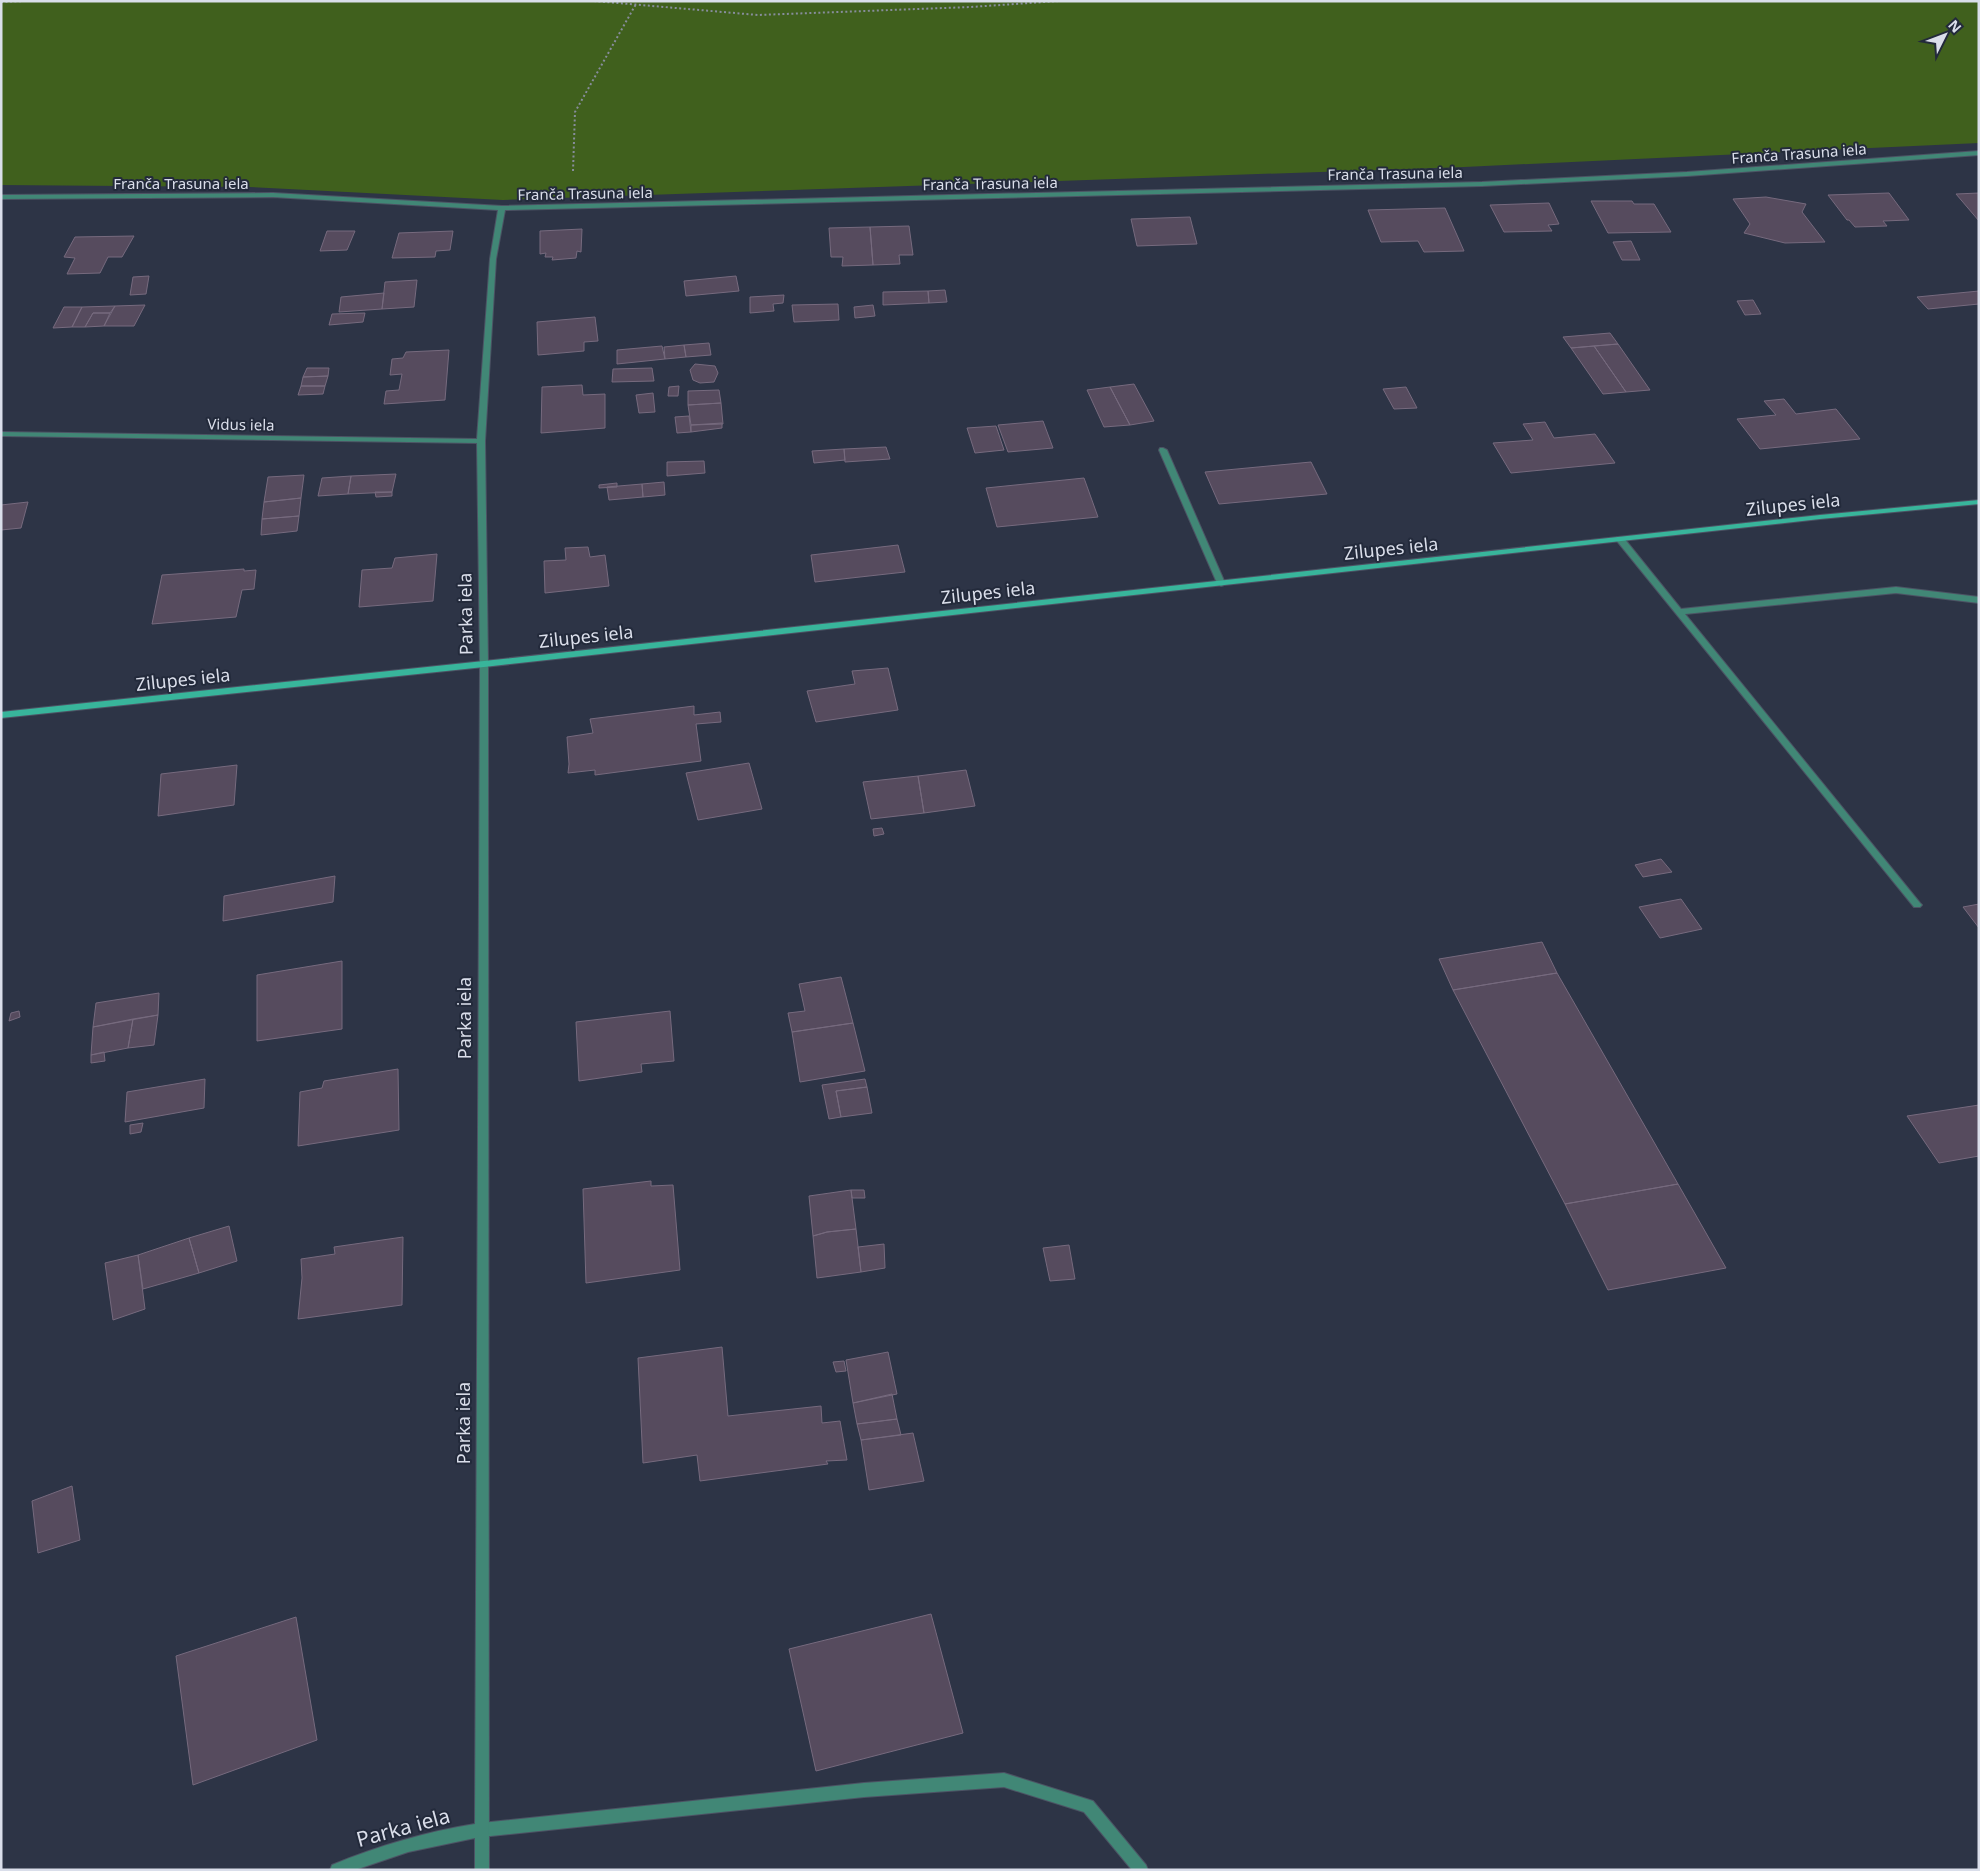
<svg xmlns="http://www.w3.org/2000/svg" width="1980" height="1871" font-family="'Noto Sans',sans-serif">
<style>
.green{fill:#40601d}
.building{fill:#564b5e;stroke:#766a7e}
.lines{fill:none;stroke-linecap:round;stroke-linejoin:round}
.lane-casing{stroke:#4c5364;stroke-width:2}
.street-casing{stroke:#4c5364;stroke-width:2}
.secondary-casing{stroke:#4c5364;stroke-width:2}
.path{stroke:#878d9c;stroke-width:2;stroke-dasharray:2 2.5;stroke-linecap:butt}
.lane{fill:#418776;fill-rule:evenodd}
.street{fill:#418776;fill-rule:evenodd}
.secondary{fill:#38b59b;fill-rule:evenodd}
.labels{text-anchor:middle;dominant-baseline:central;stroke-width:4;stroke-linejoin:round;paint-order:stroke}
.far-street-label{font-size:15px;fill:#dadeea;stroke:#232a3b}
.street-label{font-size:18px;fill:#dadeea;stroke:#232a3b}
.near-street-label{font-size:21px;fill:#dadeea;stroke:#232a3b}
</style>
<rect width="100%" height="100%" fill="#2d3446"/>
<path class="green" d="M1,1H1979V143L1464,167L503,200L249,187L1,185Z"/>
<path class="building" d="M1889,193L1909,220L1883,221L1887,226L1855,227L1849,220H1847L1828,195Z
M1979,193V221L1956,194Z
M1766,197L1806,204L1802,212L1825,242L1785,243L1744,233L1750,224L1733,199Z
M1591,201H1632L1634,204H1654L1671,232L1608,233Z
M1549,203L1559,224L1548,225L1552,231L1504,232L1490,205Z
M1445,208L1464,251L1424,252L1418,241L1381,242L1368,210Z
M1190,217L1197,244L1137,246L1131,219Z
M909,226L913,255H899L900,264L873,265L870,227Z
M870,227L873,265L842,266L843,257H831L829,228Z
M582,229L581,252L577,251L576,258L552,260L553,257H545L546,253L540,254V231Z
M327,231H355L347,250L320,251Z
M453,231L450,250L436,251L435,257L392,258L399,233Z
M134,236L122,257H108L100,273L67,274L75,258L64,257L75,237Z
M1631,241L1640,260H1622L1613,242Z
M149,276L146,294L130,295L133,277Z
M736,276L739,291L686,296L684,281Z
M417,280L414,307L382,309L385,282Z
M945,290L947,302L929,303L928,291Z
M928,291L929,303L883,305V292Z
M1979,291V304L1928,309L1917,297Z
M384,293L382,309L339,312L341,297Z
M784,295L783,303L773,304L774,311L750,313V297Z
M1753,300L1761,314L1745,315L1737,301Z
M838,304L839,320L794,322L792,305Z
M145,305L134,326H104L115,306Z
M873,305L875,316L855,318L854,307Z
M115,306L110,313H93L85,327H72L82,307Z
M64,307H82L72,327L53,328Z
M93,313H110L104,326L85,327Z
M365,313L363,322L329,325L332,314Z
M595,317L598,341L584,342V351L538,355L537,322Z
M1610,333L1618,344L1571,348L1563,337Z
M709,343L711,355L686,357L684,345Z
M1618,344L1650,390L1626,392L1594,346Z
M684,345L686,357L665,359L664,347Z
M662,346L665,359L617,364V350Z
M1594,346L1626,392L1603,394L1571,348Z
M449,350L445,400L384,404L386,391L399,390L402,374L390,375L392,359L403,358L406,352Z
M695,364L715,366L718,373L714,382L700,383L693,380L690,370Z
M307,368H329L328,376L303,377Z
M652,368L654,381L612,382L613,369Z
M328,376L325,386H301L303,377Z
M1134,384L1154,421L1130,425L1110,387Z
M582,385L583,395L605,394V428L541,433L542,387Z
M301,386H325L323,394L298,395Z
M679,386L678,396H668L669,387Z
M1110,387L1130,425L1104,427L1087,390Z
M1406,387L1417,408L1394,409L1383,389Z
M719,390L721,403L688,405V391Z
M653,393L655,412L639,413L636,395Z
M1784,399L1796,414L1836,409L1860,439L1760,449L1737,419L1776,415L1764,401Z
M721,403L723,424L691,425L688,405Z
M689,416L691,432L677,433L675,417Z
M1043,421L1053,448L1008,452L998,425Z
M1545,422L1554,438L1595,434L1615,463L1511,473L1493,443L1533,440L1523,424Z
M722,423V428L691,432V425Z
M996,426L1004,450L975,453L967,428Z
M886,447L890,459L845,462L844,449Z
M844,449L845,460L814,463L812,451Z
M704,461L705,473L667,476V462Z
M1311,462L1327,494L1219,504L1205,472Z
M396,474L392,492L348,494L351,476Z
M304,475L301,498L264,502L268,477Z
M351,476L348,494L318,496L322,478Z
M1084,478L1098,517L997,527L986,488Z
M664,482L665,495L643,497L642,484Z
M617,483V487L599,488V485Z
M642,484L643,497L609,500L607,487Z
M375,492H392V496L376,497Z
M301,498L299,516L262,519L264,502Z
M28,502L21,528L1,530V505Z
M299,516L297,531L261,535L262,519Z
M898,545L905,572L815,582L811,555Z
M588,547L590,557L605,555L609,586L545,593L544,561L566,560L565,548Z
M437,554L433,601L359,607L362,570L392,568L395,558Z
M244,569V571L256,570L254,589L242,590L236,617L152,624L162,575Z
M888,668L898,710L816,722L807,691L855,684L852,671Z
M694,706V715L720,712L721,722L696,724L701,761L595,775V770L568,773L569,764L567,737L593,733L590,719Z
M749,763L762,809L698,820L686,773Z
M237,765L234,805L158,816L161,774Z
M966,770L975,806L924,813L918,776Z
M918,776L924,813L871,819L863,782Z
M882,828L884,834L874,836L873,829Z
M1661,859L1672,872L1643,877L1635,865Z
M335,876L333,902L223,921L224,896Z
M1681,899L1702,929L1660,938L1639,907Z
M1979,904V928L1963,907Z
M1542,942L1557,973L1453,990L1439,959Z
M342,961V1029L257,1041V975Z
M1557,973L1678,1184L1565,1204L1453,990Z
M841,977L853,1023L792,1032L788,1013L805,1011L799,984Z
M159,993L158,1015L93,1027L96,1003Z
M19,1011L20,1017L9,1021L11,1013Z
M670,1011L674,1061L641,1064L642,1072L579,1081L576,1022Z
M158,1015L154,1045L128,1048L133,1019Z
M133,1019L128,1048L91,1055L93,1027Z
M853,1023L865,1071L800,1082L792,1032Z
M104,1052L105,1061L91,1063V1055Z
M398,1069L399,1130L298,1146L300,1092L322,1088L324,1081Z
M205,1079L204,1108L125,1122L127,1092Z
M865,1079L867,1087L836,1091L841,1117L829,1119L822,1085Z
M867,1087L872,1113L841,1117L836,1091Z
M1979,1105V1156L1939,1163L1907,1116Z
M143,1123L141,1132L130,1134V1125Z
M651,1181V1186L673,1185L680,1270L586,1283L583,1189Z
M1678,1184L1726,1268L1608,1290L1565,1204Z
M851,1190H864L865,1198H852Z
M851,1190L856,1229L827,1232L813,1236L809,1196Z
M229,1226L237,1261L199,1273L189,1238Z
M856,1229L861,1272L817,1278L813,1236L827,1232Z
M403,1237L402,1305L298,1319L302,1278L301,1259L335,1254L334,1247Z
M189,1238L199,1273L143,1289L138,1255Z
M884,1244L885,1268L861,1272L858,1247Z
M1069,1245L1075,1279L1050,1281L1043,1248Z
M138,1255L145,1309L113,1320L105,1263Z
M722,1347L728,1416L821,1406L822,1423L840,1421L847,1460L826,1461L828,1464L700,1481L697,1455L643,1463L638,1358Z
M888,1352L897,1394L853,1403L846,1360Z
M844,1361L846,1371L836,1372L833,1362Z
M892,1394L897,1419L857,1424L853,1403Z
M897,1419L901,1435L861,1440L857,1424Z
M913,1433L924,1481L869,1490L861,1440Z
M72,1486L80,1540L38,1553L32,1501Z
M931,1614L963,1733L816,1771L789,1649Z
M296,1617L317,1740L193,1785L176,1656Z"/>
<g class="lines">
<g class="lane-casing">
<path id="lane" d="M1160,448H1163L1167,450L1225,583L1224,585L1221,586L1217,583L1159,450Z
M1617,537H1623L1681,609L1896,587L1979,597V603L1896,593L1685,614L1920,903L1922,905L1920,907H1914L1617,541Z
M1004,1773L1093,1801L1146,1865L1148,1870H1132L1084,1812L1004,1787L864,1797L481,1837L476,1835L474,1830L476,1825L481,1823L864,1783Z"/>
</g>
<g class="street-casing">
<path id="street" d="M1979,151V155L1687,176L1482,186L505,210L496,259L485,441L488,664L489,1870H475V1838L408,1852L355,1870H330L332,1865C378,1846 425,1832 475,1824L480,664L477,443L1,436V432L477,439L490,259L498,210L273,197L1,199V195L273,193L502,206L1482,182L1687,172Z"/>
</g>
<g class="secondary-casing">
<path id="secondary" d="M1979,500V504L1820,519L484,667L1,718V712L484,661L1820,515Z"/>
</g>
<path class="path" d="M594,1L758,15L971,7L1059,1
M1,2L25,1
M573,171L575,112L636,4"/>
<use href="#lane" class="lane"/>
<use href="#street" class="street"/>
<use href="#secondary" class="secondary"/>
</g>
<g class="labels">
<g class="far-street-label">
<text transform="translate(1799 153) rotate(-4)">Franča Trasuna iela</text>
<text transform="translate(1395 173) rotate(-1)">Franča Trasuna iela</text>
<text x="181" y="183">Franča Trasuna iela</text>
<text transform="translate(990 183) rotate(-1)">Franča Trasuna iela</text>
<text transform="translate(585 193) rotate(-1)">Franča Trasuna iela</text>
<text transform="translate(241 424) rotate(1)">Vidus iela</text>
</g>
<g class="street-label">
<text transform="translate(1793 504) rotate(-6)">Zilupes iela</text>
<text transform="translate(1391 548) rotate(-6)">Zilupes iela</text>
<text transform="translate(988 592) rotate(-6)">Zilupes iela</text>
<text transform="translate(465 614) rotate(-91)">Parka iela</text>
<text transform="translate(586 636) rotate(-6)">Zilupes iela</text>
<text transform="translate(183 679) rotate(-6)">Zilupes iela</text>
<text transform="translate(464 1018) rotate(-90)">Parka iela</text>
<text transform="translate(463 1423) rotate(-90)">Parka iela</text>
</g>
<g class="near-street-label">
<text transform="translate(403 1827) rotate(-15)">Parka iela</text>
</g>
</g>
<rect width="1980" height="1871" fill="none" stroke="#dadeea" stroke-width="5"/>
<g transform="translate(1945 35) rotate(48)" stroke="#232a3b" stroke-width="4" paint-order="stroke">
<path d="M0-4L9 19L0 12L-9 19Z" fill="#dadeea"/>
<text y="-8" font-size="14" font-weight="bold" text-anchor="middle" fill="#dadeea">N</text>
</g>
</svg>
